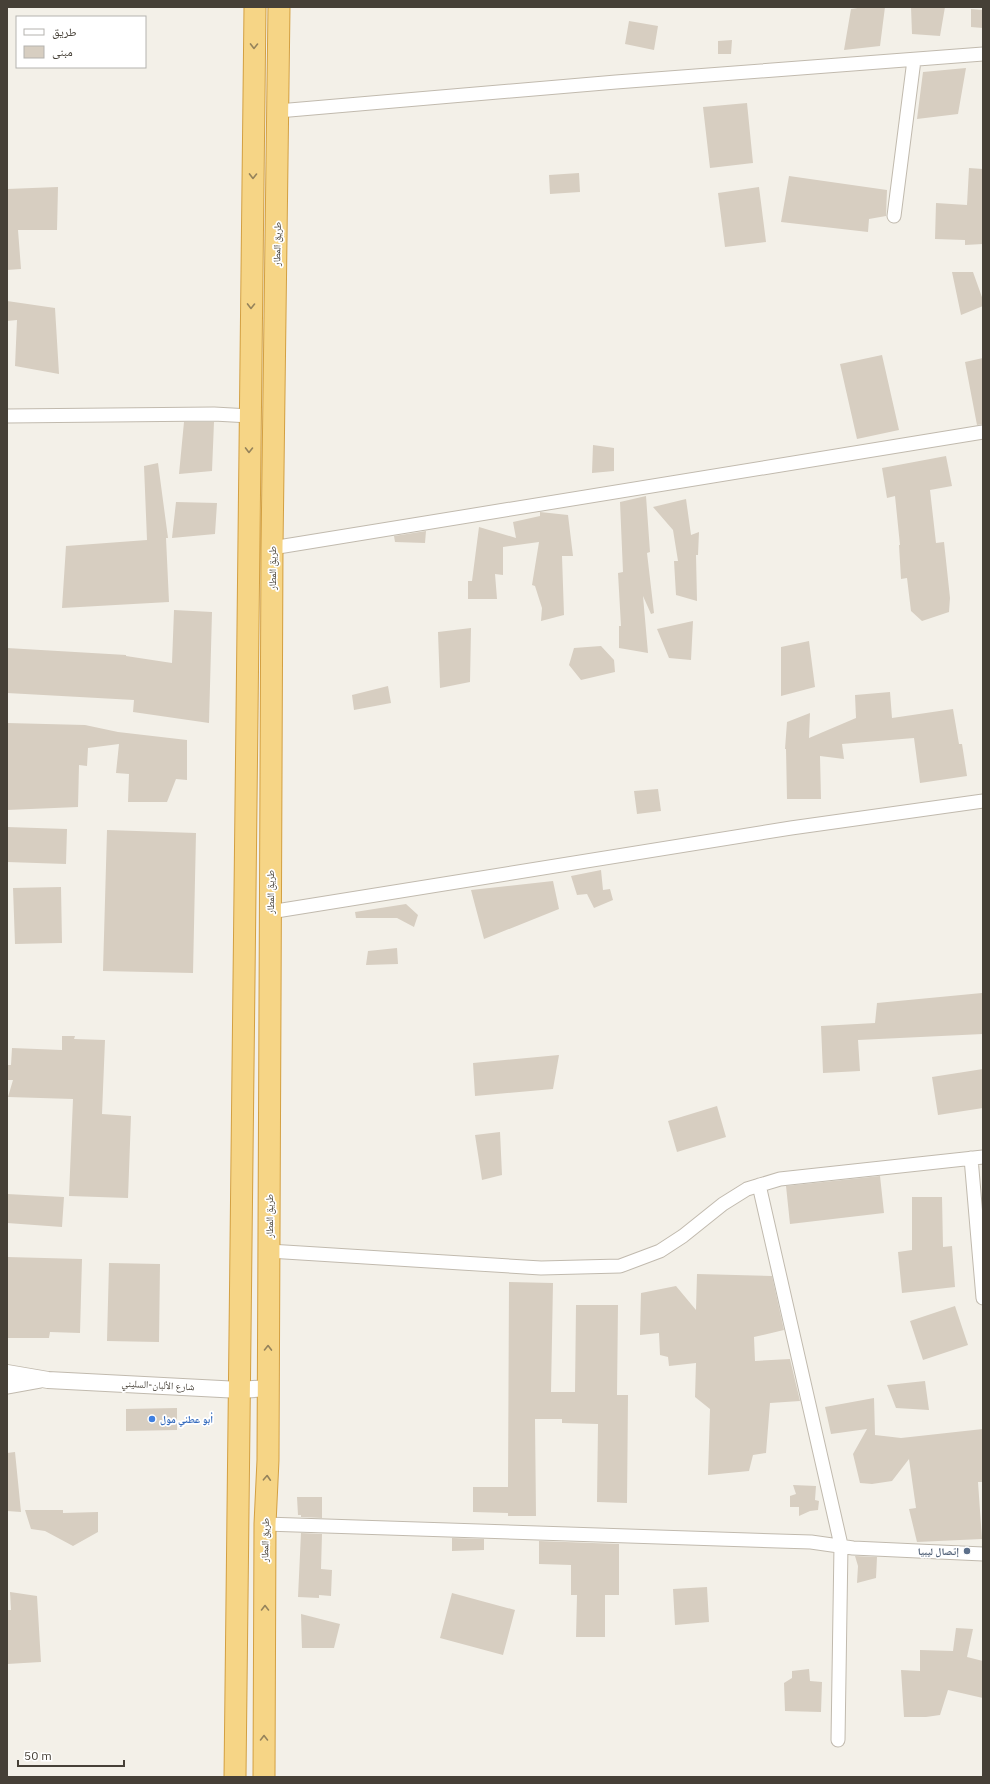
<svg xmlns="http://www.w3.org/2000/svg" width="990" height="1784" font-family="'IBM Plex Sans','Noto Naskh Arabic',sans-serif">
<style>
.building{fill:#d7cec1}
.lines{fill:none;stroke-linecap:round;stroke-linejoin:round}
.minor-casing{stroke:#c1baae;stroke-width:15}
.tertiary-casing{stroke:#c1baae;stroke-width:18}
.trunk-casing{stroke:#d3a042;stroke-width:23}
.minor{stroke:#fff;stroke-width:13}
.tertiary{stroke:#fff;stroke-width:16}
.trunk{stroke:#f6d586;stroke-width:21}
.oneway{stroke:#95835b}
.shop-dot{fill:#3f7fe0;stroke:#fff;stroke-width:1.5}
.service-dot{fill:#5c6f8a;stroke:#fff;stroke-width:1.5}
.labels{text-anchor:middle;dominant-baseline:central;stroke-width:3.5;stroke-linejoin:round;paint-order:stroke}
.street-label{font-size:10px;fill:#464037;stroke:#fff}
.shop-label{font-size:10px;font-weight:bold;fill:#366cbe;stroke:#fff;text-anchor:start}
.service-label{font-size:10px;font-weight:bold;fill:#4e5e75;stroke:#fff;text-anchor:end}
</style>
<rect width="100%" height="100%" fill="#f3f0e8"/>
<path class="building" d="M864,7H885L880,46L844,50L851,9Z
M911,7H945L940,36L912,34Z
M971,9L983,10V28L971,27Z
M629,21L658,26L654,50L625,44Z
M732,40L731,54H718V41Z
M966,68L958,114L917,119L923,72Z
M747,103L753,163L710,168L703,107Z
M969,168L983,169V244L965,245V240L935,239L936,203L967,205Z
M579,173L580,192L550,194L549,175Z
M789,176L887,190L886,216L869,219L868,232L781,222Z
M58,187L57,230H18L21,269L7,270V189Z
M759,187L766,242L725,247L718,193Z
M952,272H973L983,300V306L961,315Z
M7,301L55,308L59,374L15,366L17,320L7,321Z
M882,355L899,430L857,439L840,364Z
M983,358V424L977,425L965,362Z
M184,422H214L212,471L179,474Z
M593,445L614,448V471L592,473Z
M946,456L952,486L930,490L936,543L944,542L950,598L949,612L922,621L911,611L907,578L901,579L899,545H900L895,496L887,498L882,468Z
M158,463L168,538H166L169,602L62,608L66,546L147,540L144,466Z
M646,496L650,552L647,553L654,613L651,614L643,596L648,653L619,648V626H621L618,573L623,572L620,502Z
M686,499L691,535L699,532L698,555H696L697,601L676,595L674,561H678L673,530L653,507Z
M176,502L217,503L215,534L172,538Z
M540,512L568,515L573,556H562L564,615L541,621L542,608L535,586L532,585L539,542L503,547V575L495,574L497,599H468V581H472L479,527L516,538L513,522L540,516Z
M426,531L425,543L395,542L394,536Z
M174,610L212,612L209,723L133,712L134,700L7,693V648L126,655V656L172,663Z
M693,621L691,660L669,658L657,629Z
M471,628L470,682L440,688L438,632Z
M809,641L815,687L781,696V647Z
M601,646L614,660L615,672L581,680L569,665L574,648Z
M388,686L391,703L354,710L352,695Z
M890,692L892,718L953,709L959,744H962L967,776L920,783L914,738L842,744L844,759L820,756L821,799H787L786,749H785L787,722L810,713L809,738L856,718L855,695Z
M7,723L85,725L118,732L187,740V780L176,779L167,802H128L129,774L116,773L119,744L88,748L87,766L79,765L78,807L7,810Z
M658,789L661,811L637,814L634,791Z
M7,827L67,829L66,864L7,862Z
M107,830L196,833L193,973L103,971Z
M601,870L603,890L610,889L613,900L594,908L587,894L577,895L571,876Z
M553,881L559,909L484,939L471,890Z
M61,887L62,943L15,944L13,888Z
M406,904L418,915L414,927L397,918H356L355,912Z
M397,948L398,964L366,965L368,951Z
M982,993L983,1034L858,1040L860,1071L823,1073L821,1026L875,1023L877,1003Z
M62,1036H75L74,1039L105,1040L102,1114L131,1116L128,1198L69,1196L73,1099L8,1097L13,1080H7V1065H11L12,1048L62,1050Z
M559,1055L553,1089L475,1096L473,1063Z
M983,1069V1108L938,1115L932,1077Z
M717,1106L726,1137L677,1152L668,1121Z
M500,1132L502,1175L482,1180L475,1135Z
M880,1176L884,1213L790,1224L786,1186Z
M7,1194L64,1197L62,1227L7,1223Z
M912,1197H942L943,1247L952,1246L955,1287L902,1293L898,1252L912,1250Z
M7,1257L82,1259L80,1333L50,1332L49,1338H7Z
M109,1263L160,1264L159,1342L107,1341Z
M697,1274L772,1276L784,1330L754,1337L755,1361L790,1359L800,1401L770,1403L766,1453L753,1455L749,1471L708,1475L710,1409L695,1397L696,1363L669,1366L668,1357L660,1355L659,1333L640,1335L641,1293L676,1286L696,1310Z
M509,1282L553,1283L551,1392H575L576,1305H618L617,1395H628L627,1503L597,1502L598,1424L562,1423V1419H535L536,1516H508V1513L473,1512V1487H508Z
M955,1306L968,1345L923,1360L910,1321Z
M925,1381L929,1410L896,1408L887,1385Z
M874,1398L875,1435L901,1438L983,1429V1482H978L982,1539L917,1542L909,1509L916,1508L909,1459L892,1481L872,1484L860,1483L853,1454L867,1429L831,1434L825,1407Z
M177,1408V1430L126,1431V1409Z
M15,1452L21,1512L7,1511V1453Z
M793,1485L816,1486L815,1500L819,1501L818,1510L810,1511L799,1516V1507H790V1496L796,1494Z
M297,1497H322V1518L301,1517V1515H298Z
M25,1510H63V1513L98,1512V1532L73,1546L45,1531L31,1529Z
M301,1533L322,1534L321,1569L332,1570L331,1596L319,1595V1598L298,1597Z
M452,1538L484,1539V1550L452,1551Z
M539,1541L619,1544V1595H605V1637H576L577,1595H571V1565L539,1564Z
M855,1556L877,1557L876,1578L857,1583L858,1566Z
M707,1587L709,1622L675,1625L673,1589Z
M10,1592L37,1596L41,1662L7,1664V1610H11Z
M452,1593L515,1610L503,1655L440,1638Z
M301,1614L340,1624L334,1648H302Z
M956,1628L973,1629L967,1657L983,1661V1698L948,1690L940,1715L926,1717H904L901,1670L920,1671V1650L953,1651Z
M809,1669L810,1681L822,1682L821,1712L785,1711L784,1683L792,1678V1671Z"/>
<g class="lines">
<g class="minor-casing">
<path id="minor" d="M278,111L616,82L983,54
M894,216L914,60
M7,416L214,414L250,416
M272,548L983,432
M270,912L791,828L983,801
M971,1158L983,1298
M759,1185L841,1545L838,1740
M269,1251L541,1268L620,1266L660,1251L683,1236L723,1204L747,1189L780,1179L983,1157
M7,1387L40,1381
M265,1524L811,1542L853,1548L983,1554"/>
</g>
<g class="tertiary-casing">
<path id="tertiary" d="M7,1373L48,1380L240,1390L268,1388"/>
</g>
<g class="trunk-casing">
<path id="trunk" d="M235,1777L255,7
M264,1777L265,1524L268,1460L272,548L279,7"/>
</g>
<use href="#minor" class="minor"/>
<use href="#tertiary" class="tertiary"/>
<use href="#trunk" class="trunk"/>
</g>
<defs><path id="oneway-chevron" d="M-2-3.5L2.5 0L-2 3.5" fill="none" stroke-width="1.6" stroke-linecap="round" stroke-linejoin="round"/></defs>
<g class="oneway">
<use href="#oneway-chevron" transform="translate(254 46) rotate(91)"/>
<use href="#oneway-chevron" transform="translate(253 176) rotate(91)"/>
<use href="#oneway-chevron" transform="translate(251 306) rotate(91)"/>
<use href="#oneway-chevron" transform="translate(249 450) rotate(91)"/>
<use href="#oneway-chevron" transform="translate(268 1348) rotate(-89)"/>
<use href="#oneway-chevron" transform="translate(267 1478) rotate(-87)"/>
<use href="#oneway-chevron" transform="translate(265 1608) rotate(-90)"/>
<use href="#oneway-chevron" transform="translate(264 1738) rotate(-90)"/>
</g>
<circle class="shop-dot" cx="152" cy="1419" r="4"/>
<circle class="service-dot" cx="967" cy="1551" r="4"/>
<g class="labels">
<g class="street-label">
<text transform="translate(277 244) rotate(-89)">طريق المطار</text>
<text transform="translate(272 568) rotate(-90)">طريق المطار</text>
<text transform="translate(270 892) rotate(-90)">طريق المطار</text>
<text transform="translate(269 1216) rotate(-90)">طريق المطار</text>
<text transform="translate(158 1385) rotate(3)">شارع الألبان-السليني</text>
<text transform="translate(265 1540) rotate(-89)">طريق المطار</text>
</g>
<g class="shop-label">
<text x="160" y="1419">أبو عطني مول</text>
</g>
<g class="service-label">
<text x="959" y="1551">إتصال ليبيا</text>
</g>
</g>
<rect width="990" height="1784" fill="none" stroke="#464037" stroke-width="16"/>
<rect x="16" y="16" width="130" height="52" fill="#ffffff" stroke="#b5b3af"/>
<rect x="24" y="29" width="20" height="6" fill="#ffffff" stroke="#b5b3af"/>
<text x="52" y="36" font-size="12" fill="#464037">طريق</text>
<rect x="24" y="46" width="20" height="12" fill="#d7cec1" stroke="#b5b3af"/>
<text x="52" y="56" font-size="12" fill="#464037">مبنى</text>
<path d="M18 1760v6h106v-6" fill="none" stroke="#464037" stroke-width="2"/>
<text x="24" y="1760" font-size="12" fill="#464037" stroke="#ffffff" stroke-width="3" paint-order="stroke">50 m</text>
</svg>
